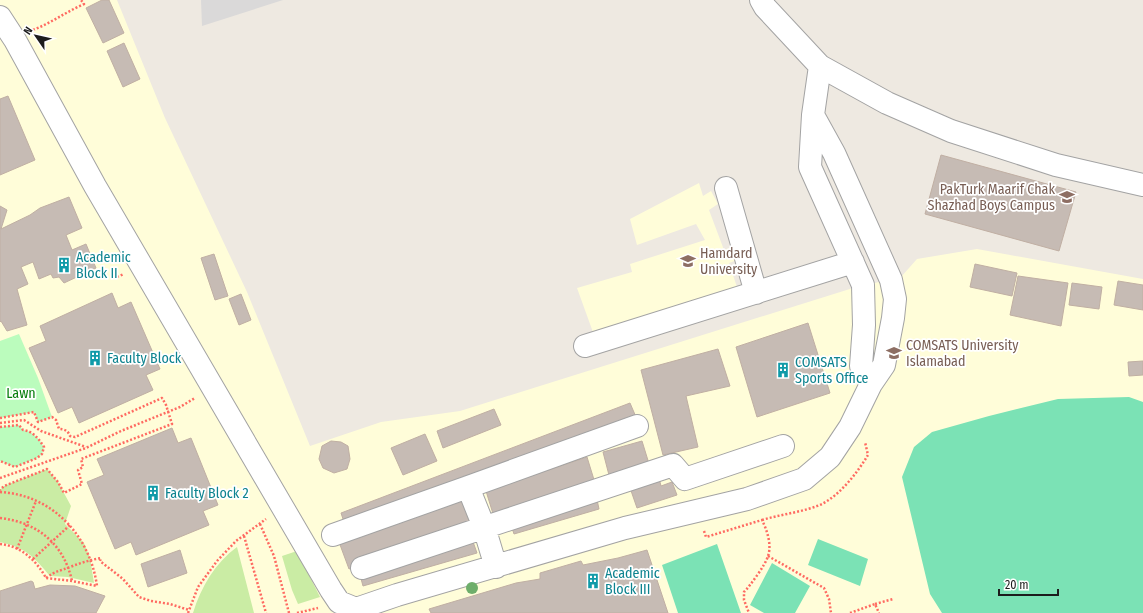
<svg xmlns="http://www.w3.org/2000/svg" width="1143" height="613" font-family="'Fira Sans Condensed',sans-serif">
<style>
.residential{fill:#dad9d9}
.education{fill:#fffdd9}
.grass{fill:#caeca4}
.park{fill:#bbfcbd}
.pitch{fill:#7be2b5}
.building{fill:#c6bbb4;stroke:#c0afa3}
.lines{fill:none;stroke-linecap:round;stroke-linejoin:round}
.minor-casing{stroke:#a3a3a3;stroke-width:24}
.path{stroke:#ff6a61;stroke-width:2.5;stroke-dasharray:2 2;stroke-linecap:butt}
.minor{stroke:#fff;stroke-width:22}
.tree{fill:#6eae6b}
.labels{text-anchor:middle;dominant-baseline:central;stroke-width:3.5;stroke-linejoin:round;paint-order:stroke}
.education-label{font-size:14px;fill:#785e54;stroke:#fff;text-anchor:start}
.culture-label{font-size:14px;fill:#0d838f;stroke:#fff;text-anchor:start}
.park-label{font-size:14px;fill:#067e0b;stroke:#fff}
</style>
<rect width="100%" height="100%" fill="#eee9e1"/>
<path class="residential" d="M201,0H283L202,26Z"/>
<path class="education" d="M0,0H117L165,118L247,292L310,446L381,422L460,411L853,288L901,277L917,259L977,249L1143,279V613H0Z
M699,183L703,196L711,191L718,204L709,210L724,250L735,246L740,259L729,263L737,287L594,335L577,288L632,272L630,264L705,240L696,224L637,245L630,219Z"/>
<path class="grass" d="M47,469L58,482L71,506L65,524L84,543L90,558L94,583L68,577L50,576C33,556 26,548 0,542V490L4,486Z
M237,547L254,613H193C201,587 215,563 237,547Z
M297,551L320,597L298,604L292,590L282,556Z"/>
<path class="park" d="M19,334L38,378L52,417L38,422L34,412L0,418V341Z
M19,425L23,430C33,431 39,439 44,447L42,454L37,458L15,467L0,461V427Z"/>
<path class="pitch" d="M1129,397L1143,402V613H942L930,594L902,477L914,447L932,432L989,416L1058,399Z
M818,539L868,559L860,586L808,565Z
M717,544L741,613H678L662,565Z
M772,563L810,586L795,613H764L750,605Z"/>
<path class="building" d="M102,0H109L124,33L103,43L86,8Z
M124,43L140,79L123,87L107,51Z
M8,96L35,160L0,175V99Z
M941,155L1076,192L1059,251L925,214Z
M69,197L82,228L66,235L72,250L86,244L96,268L64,283L59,277L53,278L51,274L39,279L33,262L21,267L28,284L17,289L27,325L7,331L1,321L0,322V206L7,210L1,229L30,215L40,208Z
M214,254L228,296L215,300L201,258Z
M975,264L1017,273L1012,296L970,287Z
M1018,276L1068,283L1061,326L1010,315Z
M1118,281L1143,285V310L1114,305Z
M1072,283L1102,287L1099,309L1069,305Z
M112,293L118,308L131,302L160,369L146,375L153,390L79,423L72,407L58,413L29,348L46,341L40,326Z
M241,294L251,320L239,325L229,299Z
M808,323L830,393L757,417L736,347Z
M718,349L730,386L686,396L698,447L663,455L641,370Z
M1143,361V375L1129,376L1128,362Z
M630,403L636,417L345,525L341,513Z
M494,409L501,425L443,448L437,431Z
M172,428L178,443L191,438L218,505L203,511L209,525L136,555L131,542L115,549L87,482L104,475L97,459Z
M425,434L437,461L403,475L391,448Z
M331,441L341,442L348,446L350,459L347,469L334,473L323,468L319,459L322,446Z
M642,441L650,467L610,479L603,452Z
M587,457L595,483L494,517L486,491Z
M658,474L661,486L672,482L677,495L637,508L628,482Z
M596,495L599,509L514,534L510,522Z
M466,497L476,524L349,569L339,542Z
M472,539L477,553L363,586L360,575Z
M180,550L187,573L148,587L141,564Z
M647,550L668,613H431L429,609L516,583L540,579V573L581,561L583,565L618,558Z
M31,581L33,582L35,589L50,585L75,586L105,596L96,613H0V591Z"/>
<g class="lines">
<g class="minor-casing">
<path id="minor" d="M761,0L765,7L820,66L887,103L951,131L1056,165L1143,185
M0,17L15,40L95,186L331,590L339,602L356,609L397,595L625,528L747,499L804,479L830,457L850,427L871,384L861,366L864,325L863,285L810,167L813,115L820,66
M813,115L834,153L891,280L895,299L893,318L884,365L871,384
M726,188L756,293
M585,346L853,262
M333,535L468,487
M496,567L484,527L468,487L637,426
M362,568L673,465L685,479L783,446"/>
</g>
<path class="path" d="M33,30C51,23 66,12 84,4L81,0
M117,277L124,274
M0,418L34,412L38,422L52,417L56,420L59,429C65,429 68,431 70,436L75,437L162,398L166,405L172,424L81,459L83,467L78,470L82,484L64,493L58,482L47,469L4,486L0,490
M0,423L24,420L41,431L86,447
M0,427L19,425L23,430C33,431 39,439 44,447L42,454L37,458L15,467L0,461
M0,478L86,448L121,431L180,407L195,398
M0,492C53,495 90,536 97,586L72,581L46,578
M0,518C37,522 64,544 72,581
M762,520C782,514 804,512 822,504C841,494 857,473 868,455L865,442
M260,524L274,556L289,613
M704,531L706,537L762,520C767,530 772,545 768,556C766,564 750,586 744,592V600L749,613
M244,536L266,613
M0,544C21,546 36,560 46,578
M17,549L36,501
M768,556L824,588L829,599L831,613
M33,559L70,525
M46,578C55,571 60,571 70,567C80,563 90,560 101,558L100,561L123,579L139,597L151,601L170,604L189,610
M875,604L893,599
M188,613L198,587L217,561L236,541L266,519
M297,613L318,608
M850,613L875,604L879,613"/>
<use href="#minor" class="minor"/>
</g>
<circle class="tree" cx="472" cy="588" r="6"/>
<defs>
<g id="school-bare" transform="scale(1.2)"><path d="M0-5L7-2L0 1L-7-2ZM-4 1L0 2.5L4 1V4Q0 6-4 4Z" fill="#8d6e63" stroke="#fff" stroke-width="2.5" paint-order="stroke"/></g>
<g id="university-bare" transform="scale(1.2)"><path d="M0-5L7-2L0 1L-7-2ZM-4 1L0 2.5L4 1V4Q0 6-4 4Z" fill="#8d6e63" stroke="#fff" stroke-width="2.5" paint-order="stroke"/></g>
<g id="building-bare" transform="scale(1.2)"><path d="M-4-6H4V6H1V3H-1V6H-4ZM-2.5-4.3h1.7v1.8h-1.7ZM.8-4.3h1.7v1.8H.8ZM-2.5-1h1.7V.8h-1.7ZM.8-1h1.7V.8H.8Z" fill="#0f9aa8" stroke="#fff" stroke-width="2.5" paint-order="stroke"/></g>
</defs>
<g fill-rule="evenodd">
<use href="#school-bare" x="1067" y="197"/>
<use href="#university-bare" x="688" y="261"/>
<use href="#building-bare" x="64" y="265"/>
<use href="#university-bare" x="894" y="353"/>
<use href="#building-bare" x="95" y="358"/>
<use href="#building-bare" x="783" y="370"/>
<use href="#building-bare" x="153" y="493"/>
<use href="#building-bare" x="593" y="581"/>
</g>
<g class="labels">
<g class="education-label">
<text x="1055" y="189" text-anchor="end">PakTurk Maarif Chak<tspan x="1055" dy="16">Shazhad Boys Campus</tspan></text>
<text x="700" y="253">Hamdard<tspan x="700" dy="16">University</tspan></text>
<text x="906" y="345">COMSATS University<tspan x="906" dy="16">Islamabad</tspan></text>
</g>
<g class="culture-label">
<text x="76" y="257">Academic<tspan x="76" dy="16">Block II</tspan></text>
<text x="107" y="358">Faculty Block</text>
<text x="795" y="362">COMSATS<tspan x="795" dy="16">Sports Office</tspan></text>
<text x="165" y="493">Faculty Block 2</text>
<text x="605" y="573">Academic<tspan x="605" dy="16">Block III</tspan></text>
</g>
<g class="park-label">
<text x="21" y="393">Lawn</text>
</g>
</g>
<g transform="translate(36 36) rotate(304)" stroke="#ffffff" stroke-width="3" paint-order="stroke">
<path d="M0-3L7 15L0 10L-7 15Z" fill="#1c1c1c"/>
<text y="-6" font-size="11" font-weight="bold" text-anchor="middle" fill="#1c1c1c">N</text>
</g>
<path d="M999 589v6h59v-6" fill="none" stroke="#1c1c1c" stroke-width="2"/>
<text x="1005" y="589" font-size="12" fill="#1c1c1c" stroke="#ffffff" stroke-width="3" paint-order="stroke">20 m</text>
</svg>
